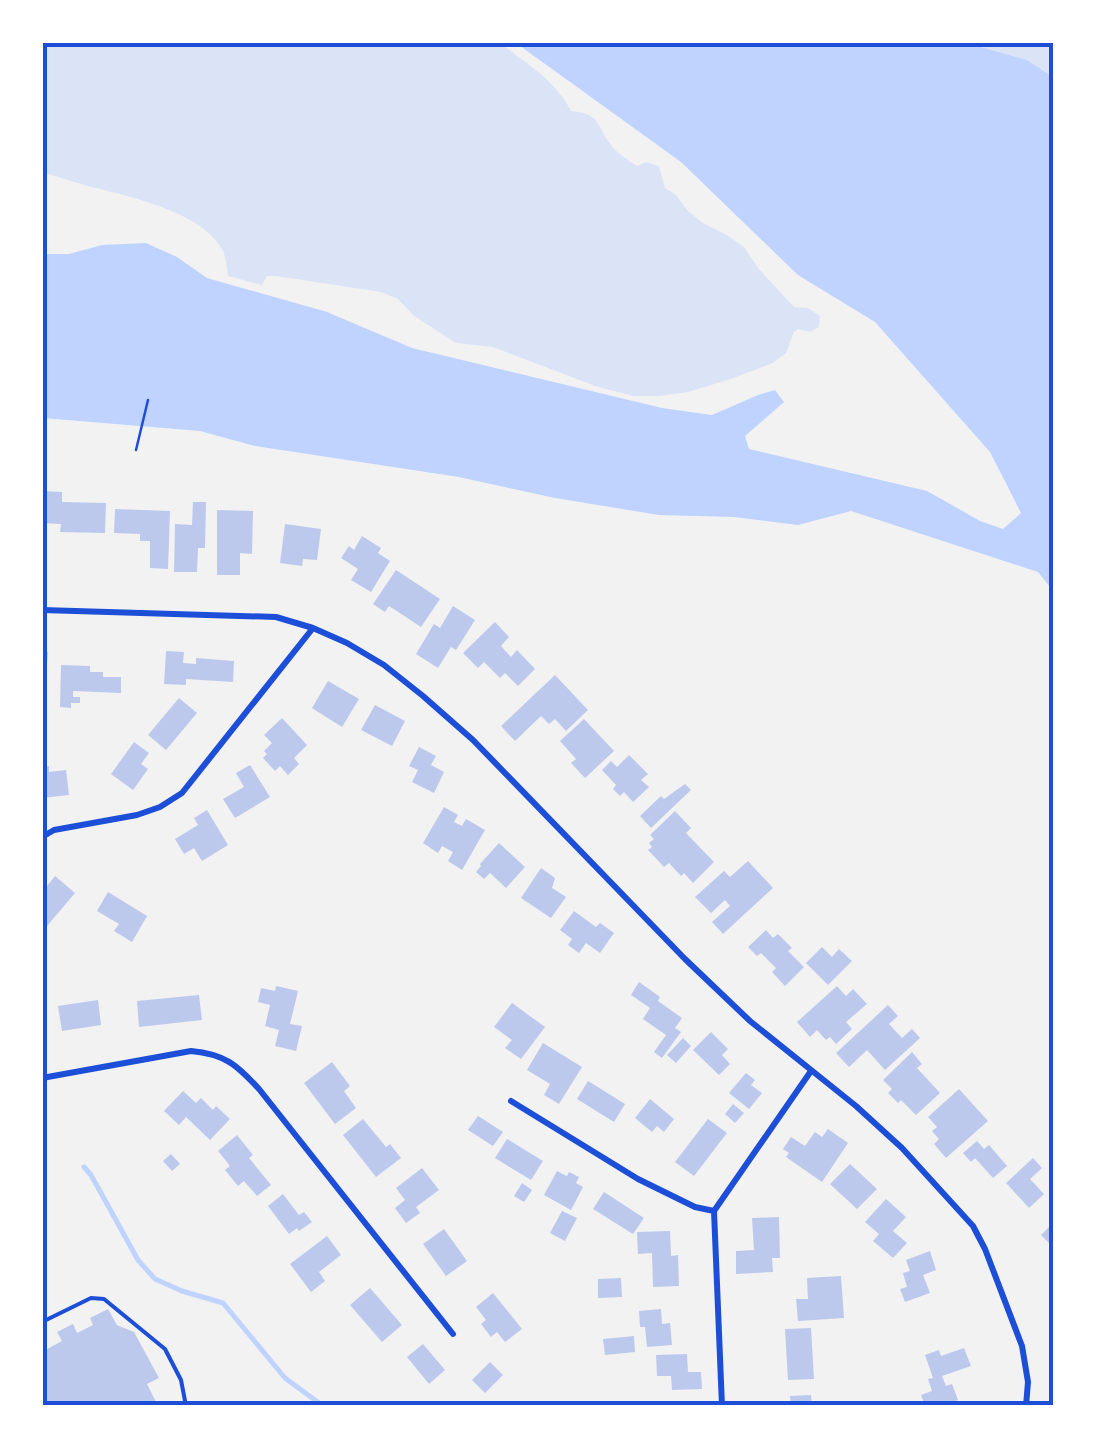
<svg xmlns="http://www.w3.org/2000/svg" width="1096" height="1448" font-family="Quicksand,sans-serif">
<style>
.green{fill:#dbe4f7}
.water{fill:#bfd3fe}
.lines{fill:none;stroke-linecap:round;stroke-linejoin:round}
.stream{stroke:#bfd3fe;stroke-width:5}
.building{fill:#bdc9ec}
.path{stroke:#1d4ed8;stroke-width:2.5}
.service{stroke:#1d4ed8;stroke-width:4}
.minor{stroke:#1d4ed8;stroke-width:6}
.neatline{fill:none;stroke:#1d4ed8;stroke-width:4}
</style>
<rect width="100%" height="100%" fill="#f2f2f2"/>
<path class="green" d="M42,43H500C526,63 556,81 571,111C601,113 596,126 611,145C618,154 628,160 637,166L646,162L659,166L665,188L676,195L688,211L703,223L727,235L744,247L759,269L794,307L808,308L820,316L819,327L810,332L798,329L794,332L786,353L773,363L731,379L688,392L660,396H633L595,386L493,347L456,343L414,316L398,299L381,292L276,276H267L262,285L228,276C226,266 227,256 220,246C196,210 127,196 88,186C73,182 58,176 43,173Z
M974,43H1053V77L1027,60L977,46Z"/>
<path class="water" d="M516,43H974L977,46L1027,60L1053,77V591L1038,572L851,511L798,525L734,517L659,515L555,498L459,477L255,446L200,431L43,418V256L47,254H69L102,245L146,243L177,257L207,278L327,312L412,348L662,408L712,415L758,395L775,390L784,402L745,436L749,449L927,491L980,521L1003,529L1021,513L990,452L875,322L798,275L681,162Z"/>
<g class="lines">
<path class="stream" d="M84,1167L91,1175L138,1260L155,1279L182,1291L223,1303L285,1378L323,1406
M1040,1404L1054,1403"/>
</g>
<path class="building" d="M42,491L62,492V502L106,503L105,533L60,532L61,524L42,523Z
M193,502H206L205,548H198L197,572H174L175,524L192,525Z
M115,509L170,511L168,569L150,568V541H140V534L114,533Z
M217,510L253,511L252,554L240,553V575H217Z
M285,524L321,529L317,560L303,559L302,566L280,563Z
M362,536L381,548L378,553L390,561L371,592L351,580L358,569L341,558L349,546L354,550Z
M396,570L440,599L421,627L389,606L385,612L373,604Z
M453,606L475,620L456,650L451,647L438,668L416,654L434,624L440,628Z
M495,622L509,637L501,646L511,657L517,650L535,669L518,686L505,673L500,678L484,662L478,668L463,653Z
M42,651L48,652L46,678H42Z
M166,651L184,652L183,663L196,664V658L234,661L233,682L186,679V685L164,684Z
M61,665L90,666V672H103V677H121V693L73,691V697H80V703H71V708L60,707Z
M555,675L588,710L566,731L555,719L549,724L541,716L515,741L501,726Z
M328,681L359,699L342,727L312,708Z
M179,698L197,713L166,750L148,735Z
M375,705L405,721L392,746L361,730Z
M282,718L307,745L294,758L299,764L288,775L280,766L275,771L263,758L267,754L264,751L272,743L264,735Z
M584,719L614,751L585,778L571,763L576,759L560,741Z
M134,742L149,753L141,764L148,769L133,790L111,774Z
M419,747L436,756L431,765L444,772L434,793L412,782L418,770L409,766Z
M629,755L648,774L641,780L649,787L633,802L624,792L620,796L613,789L616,785L602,770L611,761L617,767Z
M250,765L270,797L235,818L223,799L244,787L236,773Z
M49,766V772L66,770L69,795L42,798V767Z
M685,784L691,790L651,828L640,816L661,796L664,799Z
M444,807L458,815L454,822L462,826L466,819L485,830L462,870L448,861L453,852L442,846L438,853L423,843Z
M207,810L228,845L202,861L194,848L184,854L175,839L198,825L194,818Z
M675,811L691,828L686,833L714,862L693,883L684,873L681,876L669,863L664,867L648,850L652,847L649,843L654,839L650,835Z
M499,843L525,867L506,888L490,873L484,879L476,872L481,866L480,864Z
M748,861L773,888L723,934L712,922L730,906L725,900L711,913L695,897L724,871L730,877Z
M541,868L555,878L552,888L566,897L551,918L521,898Z
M55,876L75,893L42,932V898L47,893L44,890Z
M108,892L147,916L132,942L114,931L119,924L97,911Z
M574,911L596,927L600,923L614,933L600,953L586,943L579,953L568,945L572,939L560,930Z
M766,930L773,938L778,934L792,948L788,951L804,967L785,986L772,972L776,968L761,953L757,956L748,947Z
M822,947L832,957L839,949L852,961L828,985L806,963Z
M639,982L660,997L658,1001L682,1018L675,1028L681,1032L662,1058L654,1052L666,1035L643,1019L650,1008L631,995Z
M276,986L298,991L290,1024L302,1026L296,1051L275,1046L279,1030L265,1026L270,1005L258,1002L261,988L275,991Z
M837,986L846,996L853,989L867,1004L846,1022L852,1029L836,1044L830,1037L826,1040L817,1030L810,1037L797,1022Z
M199,995L202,1020L139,1027L137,1001Z
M98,1000L101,1025L62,1031L58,1006Z
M512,1003L545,1027L521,1059L505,1048L512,1040L494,1027Z
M888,1005L898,1016L889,1024L902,1038L912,1029L920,1038L885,1070L867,1050L849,1067L836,1053Z
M711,1032L728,1049L722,1055L730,1064L719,1075L693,1050Z
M683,1038L691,1046L676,1063L667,1055Z
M543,1043L582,1067L559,1104L544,1095L550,1084L527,1070Z
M912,1052L922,1064L917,1068L940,1093L916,1115L901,1100L898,1103L888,1093L892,1089L883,1080Z
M332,1062L350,1086L344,1091L356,1108L335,1124L304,1083Z
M746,1073L755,1080L751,1085L762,1093L749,1109L729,1093Z
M588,1081L625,1104L614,1122L577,1099Z
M959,1089L988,1121L946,1158L934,1144L939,1139L932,1131L937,1127L928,1117Z
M183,1091L196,1103L201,1098L213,1110L216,1106L230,1119L210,1140L186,1117L179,1125L164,1111Z
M650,1099L674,1119L664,1132L657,1126L652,1132L635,1118Z
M733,1104L744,1113L735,1123L725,1114Z
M478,1116L503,1132L493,1146L468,1130Z
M363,1119L386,1147L390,1144L401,1158L376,1177L343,1135Z
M708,1119L727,1133L694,1176L675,1162Z
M828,1129L848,1143L822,1182L786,1157L789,1153L783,1149L791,1137L805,1146L815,1132L822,1137Z
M237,1135L253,1155L249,1158L271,1185L257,1196L244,1181L238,1186L225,1170L230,1166L218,1151Z
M507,1139L543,1161L531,1180L495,1158Z
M977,1141L984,1149L989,1145L1007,1166L993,1178L975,1158L971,1162L963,1153Z
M171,1154L180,1164L172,1171L163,1161Z
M1033,1158L1042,1168L1030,1179L1044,1194L1029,1208L1006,1183Z
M850,1164L877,1189L857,1209L830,1184Z
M422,1168L439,1190L416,1207L420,1213L406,1223L395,1208L405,1200L396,1188Z
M557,1171L567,1176L569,1172L579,1177L576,1183L583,1187L571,1210L544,1195Z
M522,1183L532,1190L524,1202L514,1196Z
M604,1192L644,1218L633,1234L593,1209Z
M283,1194L299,1215L304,1212L312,1222L299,1231L297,1228L289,1234L268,1206Z
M886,1199L906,1217L893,1231L907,1243L893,1258L873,1241L879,1234L865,1222Z
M562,1211L577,1218L565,1241L550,1233Z
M779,1217L780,1258H772L773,1272L736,1274V1251L754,1250L752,1218Z
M1054,1222V1248L1041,1235Z
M444,1229L467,1261L446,1276L423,1244Z
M670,1231L671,1256L678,1255L679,1286L653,1287L652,1253L638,1254L637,1232Z
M327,1236L341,1255L319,1272L325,1281L311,1292L290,1264Z
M930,1251L936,1270L923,1275L930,1293L905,1302L900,1289L907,1287L903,1273L910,1271L906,1260Z
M841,1276L844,1318L798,1321L796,1299H808L807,1278Z
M621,1278L622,1297L598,1298V1279Z
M370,1288L402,1325L382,1342L350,1305Z
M493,1293L522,1329L505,1342L497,1332L491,1337L481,1324L486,1320L476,1307Z
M108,1309L117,1325L134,1332L159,1378L147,1384L158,1406H42V1352L62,1341L57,1332L73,1324L77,1333L93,1325L90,1318Z
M661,1309L662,1324L670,1323L672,1345L647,1347L645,1327H640L639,1311Z
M811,1328L814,1379L788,1380L785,1329Z
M634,1336L635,1352L605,1355L603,1339Z
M423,1344L445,1370L429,1384L407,1357Z
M964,1348L971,1366L942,1376L946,1386L952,1384L958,1400L941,1406H925L921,1395L932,1391L928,1379L933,1378L925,1355L939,1350L941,1356Z
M687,1354L688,1372H701L702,1389L672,1390L671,1376H657L656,1355Z
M490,1362L503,1375L485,1393L472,1380Z
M811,1395L812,1406H791L790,1396Z
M642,1401L670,1403V1406H642Z"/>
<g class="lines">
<path class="path" d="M136,450L148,400"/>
<path class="service" d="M42,1322L91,1298L104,1299L165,1349L181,1380L186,1406"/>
<path class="minor" d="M42,610L276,617L313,628L347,643L384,665L423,696L473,740L685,959L750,1021L856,1106L902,1148L973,1226L985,1249L1022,1346L1028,1382L1026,1406
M42,837L54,830L137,815L160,807L182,793L313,628
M42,1078L191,1051C225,1054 237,1065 259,1089L453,1334
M511,1101L638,1179L695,1207L714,1211
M714,1211L722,1406
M714,1211L811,1071"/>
</g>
<rect width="1096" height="1448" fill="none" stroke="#ffffff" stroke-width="90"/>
<rect x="45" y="45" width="1006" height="1358" class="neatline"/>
</svg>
